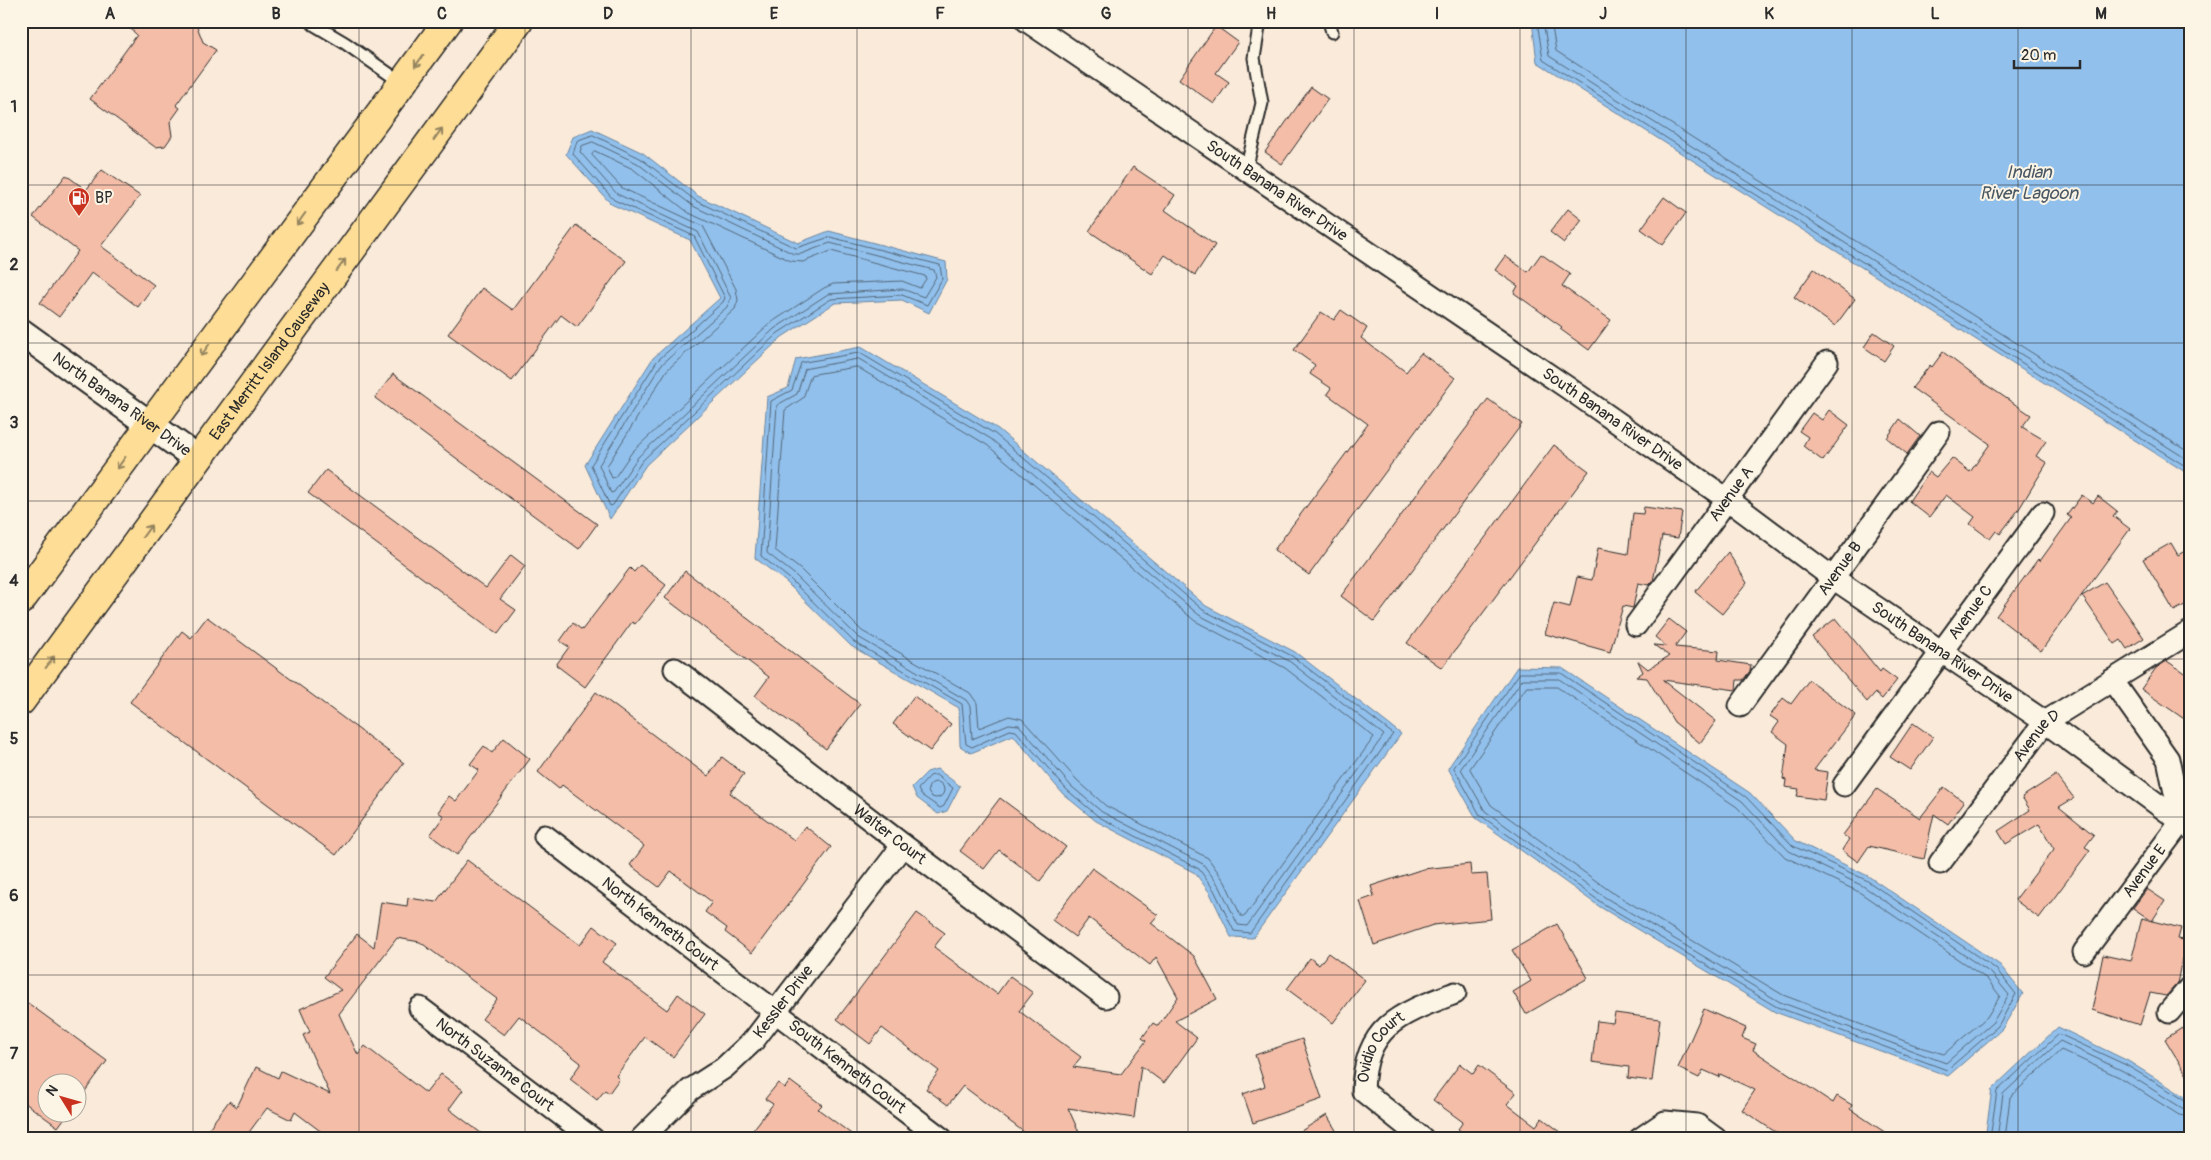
<svg xmlns="http://www.w3.org/2000/svg" width="2211" height="1160" font-family="Pangolin,sans-serif">
<style>
.water{fill:#91c0ec;stroke:#68849f}
.lines{fill:none;stroke-linecap:round;stroke-linejoin:round}
.shore{stroke:#546778;stroke-width:1}
.building{fill:#f4bda8;stroke:#2b2b2b}
.service-casing{stroke:#2b2b2b;stroke-width:15}
.minor-casing{stroke:#2b2b2b;stroke-width:25}
.tertiary-casing{stroke:#2b2b2b;stroke-width:30}
.primary-casing{stroke:#2b2b2b;stroke-width:31}
.service{stroke:#fcf5e5;stroke-width:11}
.minor{stroke:#fcf5e5;stroke-width:21}
.tertiary{stroke:#fcf5e5;stroke-width:26}
.primary{stroke:#fedd96;stroke-width:28}
.oneway{stroke:#948460}
.grid{fill:none;stroke:#2b2b2b;stroke-width:1;stroke-opacity:0.55}
.labels{text-anchor:middle;dominant-baseline:central;stroke-width:4;stroke-linejoin:round;paint-order:stroke}
.street-label{font-size:16px;fill:#2b2b2b;stroke:#fcf5e5}
.poi-label{font-size:16px;fill:#2b2b2b;stroke:#fcf5e5;text-anchor:start}
.water-label{font-size:18px;font-style:italic;fill:#4a5865;stroke:#fcf5e5}
.neatline{fill:none;stroke:#2b2b2b;stroke-width:2}
.grid-label{font-size:16px;text-anchor:middle;font-weight:bold;fill:#2b2b2b}
</style>
<rect width="100%" height="100%" fill="#faead9"/>
<filter id="ink" filterUnits="userSpaceOnUse"><feTurbulence type="fractalNoise" baseFrequency=".02" numOctaves="2"/><feDisplacementMap in="SourceGraphic" scale="10" xChannelSelector="R" yChannelSelector="G"/><feConvolveMatrix kernelMatrix="1 2 1 2 8 2 1 2 1" color-interpolation-filters="sRGB"/></filter>
<g filter="url(#ink)">
<path class="water" d="M1532,21H2190V475L1537,62Z
M592,129L643,153L698,196L798,243L829,231L946,262L947,279L929,313L902,300L835,303L782,337L646,465L610,519L585,465L653,358L720,298L690,240L611,204L566,154L573,137Z
M861,347L998,429L1206,606L1295,652L1401,734L1253,938L1231,937L1210,893L1195,873L1096,821L1063,794L1013,735L971,753L960,746L959,708L851,646L786,582L755,558L767,397L788,388L796,359Z
M1517,667L1562,668L1750,793L1796,841L1868,876L2000,965L2023,994L2002,1029L1948,1076L1775,1012L1600,907L1476,818L1448,768Z
M937,769L960,786L947,811L938,814L917,798L912,787L927,772Z
M2058,1027L2128,1061L2190,1100V1139H1985L1992,1089Z"/>
<g class="lines">
<path class="shore" d="M1537,21L1543,60L2190,469
M1543,21L1549,56L2190,461
M1551,21L1556,51L2190,453
M593,135L640,158L696,201L796,248L830,237L940,265L942,279L927,305L902,295L831,299L778,333L642,461L613,505L610,506L591,465L657,361L723,302L725,298L694,236L614,200L573,154L577,141Z
M593,142L637,163L693,206L794,254H801L830,243L934,270L936,277L924,297L902,289L828,294L774,329L638,457L614,492L611,493L599,465L661,365L727,307L731,298L698,232L617,194L580,152L582,146Z
M595,151L633,169L689,213L791,261L803,262L831,251L925,276L926,279L920,288L902,281L833,284L824,288L769,324L632,452L615,477L612,478L607,466L667,370L735,309L738,300L736,289L703,226L622,188L592,155Z
M860,353L995,434L1203,610L1292,656L1393,734L1250,933L1234,931L1214,890L1199,869L1099,817L1067,790L1016,731L1010,730L972,747L966,744L962,704L854,642L790,579L761,556L771,401L792,390L801,363Z
M859,359L991,439L1199,615L1289,661L1384,735L1247,926L1238,925L1220,887L1203,864L1102,812L1071,786L1019,725L1009,724L972,739L970,706L966,700L858,637L794,574L767,553L777,405L797,394L805,369Z
M857,367L987,445L1195,621L1285,668L1374,737L1245,916H1241L1225,882L1208,858L1106,806L1077,780L1022,719L1009,716L979,728L977,703L970,693L862,631L800,569L775,550L785,410L803,398L811,375Z
M1520,673H1561L1746,797L1793,846L1866,880L1996,969L2016,994L1998,1026L1947,1070L1777,1007L1602,903L1480,815L1454,768Z
M1523,679H1559L1742,801L1789,851L1863,886L1992,974L2009,995L1993,1022L1946,1063L1780,1002L1606,898L1485,811L1461,769Z
M1527,687H1557L1737,807L1785,857L1859,892L1987,979L2000,996L1987,1017L1944,1054L1923,1048L1783,995L1610,891L1491,805L1470,769Z
M936,775L953,788L944,806L940,808L921,795L918,789L930,776Z
M928 790a8 8 0 1 1 16 0a8 8 0 1 1-16 0Z
M1990,1139L1997,1091L2059,1034L2126,1065L2190,1103
M1997,1139L2003,1094L2060,1041L2123,1071L2182,1108L2190,1110
M2005,1139L2010,1097L2061,1050L2119,1077L2179,1115L2190,1117"/>
</g>
<path class="building" d="M122,21H195L203,42L216,50L176,105L180,108L170,122L172,136L165,146L155,147L90,99L137,35Z
M1216,26L1238,42L1216,73L1229,82L1214,104L1179,79Z
M1311,87L1328,99L1282,164L1265,152Z
M1133,167L1175,195L1165,210L1215,245L1195,275L1165,255L1152,274L1089,231Z
M102,170L140,196L101,246L154,285L138,307L92,272L59,317L40,303L78,251L33,217L66,175L86,190Z
M1664,197L1686,213L1663,245L1641,229Z
M1568,209L1582,220L1564,243L1550,232Z
M576,225L626,261L577,327L561,315L512,381L448,334L482,288L513,310Z
M1541,254L1570,274L1562,286L1611,320L1589,350L1560,329L1562,327L1514,293L1518,286L1495,270L1505,256L1528,272Z
M1814,269L1855,299L1835,326L1794,297Z
M1341,310L1367,328L1361,338L1406,372L1421,353L1455,378L1309,575L1274,550L1368,424L1327,394L1331,388L1310,374L1315,365L1294,350L1321,312L1334,320Z
M1874,332L1894,346L1884,361L1864,347Z
M1943,352L1985,384L2031,415L2022,427L2046,441L2036,456L2047,463L2019,509L2000,534L1996,531L1990,539L1970,524L1975,517L1946,495L1929,517L1909,501L1929,472L1936,477L1952,458L1970,472L1990,444L1912,388L1930,365L1932,367Z
M393,374L597,524L579,549L375,398Z
M1488,399L1522,424L1374,621L1341,596Z
M1829,410L1849,425L1823,461L1803,446L1808,437L1799,431L1812,413L1822,420Z
M1900,419L1920,436L1907,454L1887,438Z
M1554,445L1589,471L1442,668L1407,643Z
M326,470L486,588L511,555L525,566L500,599L516,610L498,634L308,493Z
M2082,495L2093,503L2098,496L2117,511L2113,516L2130,529L2041,651L1996,616L2038,559L2040,561L2071,518L2067,515Z
M1644,507L1682,512L1678,538L1662,536L1653,581L1649,585L1638,583L1633,608L1623,606L1610,652L1545,634L1554,603L1570,607L1577,577L1592,580L1598,548L1628,554L1633,513L1643,514Z
M2171,543L2178,555L2190,548V602L2174,611L2143,559Z
M1728,552L1747,583L1722,614L1695,592Z
M640,565L666,585L635,624L632,622L585,687L556,665L569,647L560,641L573,623L582,630L630,568L634,572Z
M685,571L860,704L826,749L755,696L769,677L665,598Z
M2105,582L2144,638L2127,649L2121,640L2115,644L2082,596Z
M207,617L404,763L336,855L130,702L182,631L191,638Z
M1836,618L1880,672L1882,669L1897,680L1882,699L1875,693L1867,702L1812,637Z
M1669,619L1686,632L1675,647L1719,651L1718,660L1751,665L1750,671L1743,680H1737L1736,690L1663,680L1716,721L1700,743L1674,722L1647,678L1636,677L1643,672L1638,661L1648,669L1669,656L1654,645L1666,646L1655,637Z
M2167,661L2190,677V723L2141,689L2156,668Z
M1809,680L1856,715L1814,770L1828,772L1824,800L1797,796L1799,789L1785,787L1786,780L1783,779L1788,744L1772,732L1779,722L1770,716L1783,698L1791,704Z
M596,692L708,776L722,757L744,774L730,793L794,840L805,826L831,847L752,953L725,932L727,928L705,912L712,902L671,871L659,887L630,865L644,846L562,785L559,789L538,772Z
M914,696L951,724L930,751L893,724Z
M1913,723L1933,737L1910,770L1890,757Z
M504,738L530,759L457,855L430,835L444,816L438,812L449,796L456,801L479,770L470,764L484,746L492,753Z
M2056,775L2074,798L2059,807L2094,835L2085,847L2090,850L2039,918L2015,900L2054,849L2039,824L2006,844L1998,831L2030,810L2022,797Z
M1944,787L1964,802L1948,824L1934,814L1924,859L1869,846L1858,862L1842,850L1849,839L1843,835L1877,789L1920,818Z
M1000,798L1066,847L1040,881L999,850L984,869L960,851Z
M467,860L580,945L594,926L617,943L602,962L667,1010L678,994L705,1014L673,1057L645,1037L616,1076L619,1079L609,1093L605,1090L597,1100L570,1079L581,1063L519,1016L504,1035L482,1019L497,999L420,942L397,938L339,1014L358,1055L365,1046L426,1093L441,1074L463,1090L449,1109L489,1139H331L295,1112L291,1120L267,1108L244,1139H201L229,1101L237,1107L256,1067L278,1078L281,1071L330,1094L303,1035L310,1032L300,1009L341,990L324,977L357,934L374,947L381,902L407,906L408,898L436,902Z
M1470,864L1471,875L1487,874L1491,919L1433,925L1374,945L1360,901L1374,896L1371,886L1423,869Z
M1092,868L1158,915L1151,923L1194,956L1217,999L1175,1021L1197,1038L1164,1083L1141,1066L1134,1118L1068,1108L1082,1139H1033L963,1086L948,1105L926,1089L939,1071L882,1028L870,1044L837,1019L917,913L945,933L934,947L997,994L1010,976L1033,993L1019,1011L1081,1057L1073,1067L1121,1074L1146,1041L1142,1038L1153,1023L1158,1026L1178,997L1156,957L1150,965L1089,918L1075,937L1052,920Z
M2147,889L2165,901L2152,921L2181,928L2178,939L2190,941V960L2182,958L2177,984L2166,996L2150,993L2140,1025L2092,1010L2103,955L2131,961L2142,918L2152,921L2133,908Z
M1557,924L1588,978L1526,1014L1513,992L1531,981L1512,950Z
M1328,953L1365,980L1333,1023L1287,989L1310,958L1319,965Z
M21,998L107,1061L78,1101V1082H48V1112H69L58,1127L21,1100Z
M1704,1009L1746,1028L1742,1038L1756,1044L1753,1050L1833,1103L1837,1096L1852,1105L1850,1109L1895,1139H1786L1742,1110L1755,1090L1720,1074L1719,1077L1703,1070L1699,1078L1678,1068Z
M1615,1013L1660,1019L1652,1081L1628,1078L1629,1067L1592,1062L1597,1021L1613,1023Z
M2182,1028L2190,1041V1080L2165,1039Z
M1302,1039L1322,1099L1253,1123L1243,1094L1265,1086L1255,1055Z
M1460,1064L1473,1074L1479,1065L1516,1093L1507,1104L1536,1126L1542,1118L1570,1139H1471L1458,1129L1463,1122L1433,1100Z
M790,1081L822,1105L818,1109L858,1139H746L773,1104L765,1099L778,1083L785,1088Z
M1327,1115L1341,1139H1288Z"/>
<g class="lines">
<g class="service-casing">
<path id="service" d="M1329,21L1332,32
M313,24L345,43L402,83
M1246,170L1262,103L1254,58L1260,21"/>
</g>
<g class="minor-casing">
<g id="minor">
<path id="s1" d="M1027,21L1568,388L1727,499L1833,578L2045,722L2190,828"/>
<path id="s2" d="M1636,625L1827,362"/>
<path id="s3" d="M675,669L903,845L1106,997"/>
<path id="s4" d="M1740,706L1939,432"/>
<path id="s5" d="M1844,785L2043,513"/>
<path id="s6" d="M545,836L942,1139"/>
<path id="s7" d="M1940,863L2045,722L2190,632"/>
<path id="s8" d="M2084,952L2181,822L2168,759L2112,680"/>
<path id="s9" d="M420,1008L593,1139"/>
<path d="M2169,1012L2190,987"/>
<path id="s10" d="M641,1139L690,1090L724,1068L754,1040L903,845"/>
<path id="s11" d="M1423,1139L1363,1091C1365,1025 1400,1014 1455,993"/>
<path d="M1640,1139L1665,1122L1697,1125L1716,1139"/>
</g>
</g>
<g class="tertiary-casing">
<g id="tertiary">
<path id="s12" d="M21,332L198,459"/>
</g>
</g>
<g class="primary-casing">
<g id="primary">
<path d="M21,600L448,21"/>
<path id="s13" d="M21,701L519,21"/>
</g>
</g>
<use href="#service" class="service"/>
<use href="#minor" class="minor"/>
<use href="#tertiary" class="tertiary"/>
<use href="#primary" class="primary"/>
</g>
<defs><path id="oneway-shaft" d="M-6 0H5M1.5-3L5.5 0L1.5 3" fill="none" stroke-width="1.6" stroke-linecap="round" stroke-linejoin="round" transform="scale(1.25)"/></defs>
<g class="oneway">
<use href="#oneway-shaft" transform="translate(419 61) rotate(126)"/>
<use href="#oneway-shaft" transform="translate(438 134) rotate(-54)"/>
<use href="#oneway-shaft" transform="translate(301 219) rotate(126)"/>
<use href="#oneway-shaft" transform="translate(341 265) rotate(-53)"/>
<use href="#oneway-shaft" transform="translate(205 350) rotate(127)"/>
<use href="#oneway-shaft" transform="translate(121 463) rotate(126)"/>
<use href="#oneway-shaft" transform="translate(147 531) rotate(-54)"/>
<use href="#oneway-shaft" transform="translate(50 662) rotate(-54)"/>
</g>
</g>
<path class="grid" d="M193,21V1139M359,21V1139M525,21V1139M691,21V1139M857,21V1139M1023,21V1139M1188,21V1139M1354,21V1139M1520,21V1139M1686,21V1139M1852,21V1139M2018,21V1139M21,185H2190M21,343H2190M21,501H2190M21,659H2190M21,817H2190M21,975H2190"/>
<defs>
<g id="fuel-pin" transform="scale(1.125)"><path d="M0 17L-7.5 6A9.5 9.5 0 1 1 7.5 6Z" fill="#c8321e" stroke="#fcf5e5"/><path d="M-5.5-6h7V0h2V4h1.3V-2.5L3-4.5l.8-.8L6-3V5H2.5V1h-1V6h-7ZM-4.2-4.7v3.2H.2V-4.7Z" fill="#fff"/></g>
</defs>
<g fill-rule="evenodd">
<use href="#fuel-pin" x="79" y="198"/>
</g>
<g class="labels">
<g class="street-label">
<text stroke="none"><textPath href="#s1" startOffset="302">South Banana River Drive</textPath></text>
<text stroke="none"><textPath href="#s13" startOffset="421">East Merritt Island Causeway</textPath></text>
<text stroke="none"><textPath href="#s12" startOffset="124">North Banana River Drive</textPath></text>
<text stroke="none"><textPath href="#s1" startOffset="708">South Banana River Drive</textPath></text>
<text stroke="none"><textPath href="#s2" startOffset="162">Avenue A</textPath></text>
<text stroke="none"><textPath href="#s4" startOffset="170">Avenue B</textPath></text>
<text stroke="none"><textPath href="#s5" startOffset="214">Avenue C</textPath></text>
<text stroke="none"><textPath href="#s1" startOffset="1112">South Banana River Drive</textPath></text>
<text stroke="none"><textPath href="#s7" startOffset="160">Avenue D</textPath></text>
<text stroke="none"><textPath href="#s3" startOffset="271">Walter Court</textPath></text>
<text stroke="none"><textPath href="#s8" startOffset="101">Avenue E</textPath></text>
<text stroke="none"><textPath href="#s6" startOffset="145">North Kenneth Court</textPath></text>
<text stroke="none"><textPath href="#s10" startOffset="199">Kessler Drive</textPath></text>
<text stroke="none"><textPath href="#s11" startOffset="126">Ovidio Court</textPath></text>
<text stroke="none"><textPath href="#s9" startOffset="94">North Suzanne Court</textPath></text>
<text stroke="none"><textPath href="#s6" startOffset="380">South Kenneth Court</textPath></text>
</g>
<g class="poi-label">
<text x="95" y="198">BP</text>
</g>
<g class="water-label">
<text x="2029" y="172">Indian<tspan x="2029" dy="21">River Lagoon</tspan></text>
</g>
</g>
<rect width="2211" height="1160" fill="none" stroke="#fcf5e5" stroke-width="55"/>
<g transform="translate(62 1098) rotate(307)"><circle r="24" fill="#fcf5e5" stroke="#a8a49b"/>
<path d="M0-4L9 19L0 12L-9 19Z" fill="#c8321e"/>
<text y="-8" font-size="14" font-weight="bold" text-anchor="middle" fill="#2b2b2b">N</text>
</g>
<path d="M2014 60v8h66v-8" fill="none" stroke="#2b2b2b" stroke-width="2.5"/>
<text x="2021" y="60" font-size="15" fill="#2b2b2b" stroke="#fcf5e5" stroke-width="4" paint-order="stroke">20 m</text>
<rect x="28" y="28" width="2156" height="1104" class="neatline"/>
<g class="grid-label">
<text x="110" y="19">A</text>
<text x="276" y="19">B</text>
<text x="442" y="19">C</text>
<text x="608" y="19">D</text>
<text x="774" y="19">E</text>
<text x="940" y="19">F</text>
<text x="1106" y="19">G</text>
<text x="1271" y="19">H</text>
<text x="1437" y="19">I</text>
<text x="1603" y="19">J</text>
<text x="1769" y="19">K</text>
<text x="1935" y="19">L</text>
<text x="2101" y="19">M</text>
<text x="14" y="112">1</text>
<text x="14" y="270">2</text>
<text x="14" y="428">3</text>
<text x="14" y="586">4</text>
<text x="14" y="744">5</text>
<text x="14" y="901">6</text>
<text x="14" y="1059">7</text>
</g>
</svg>
